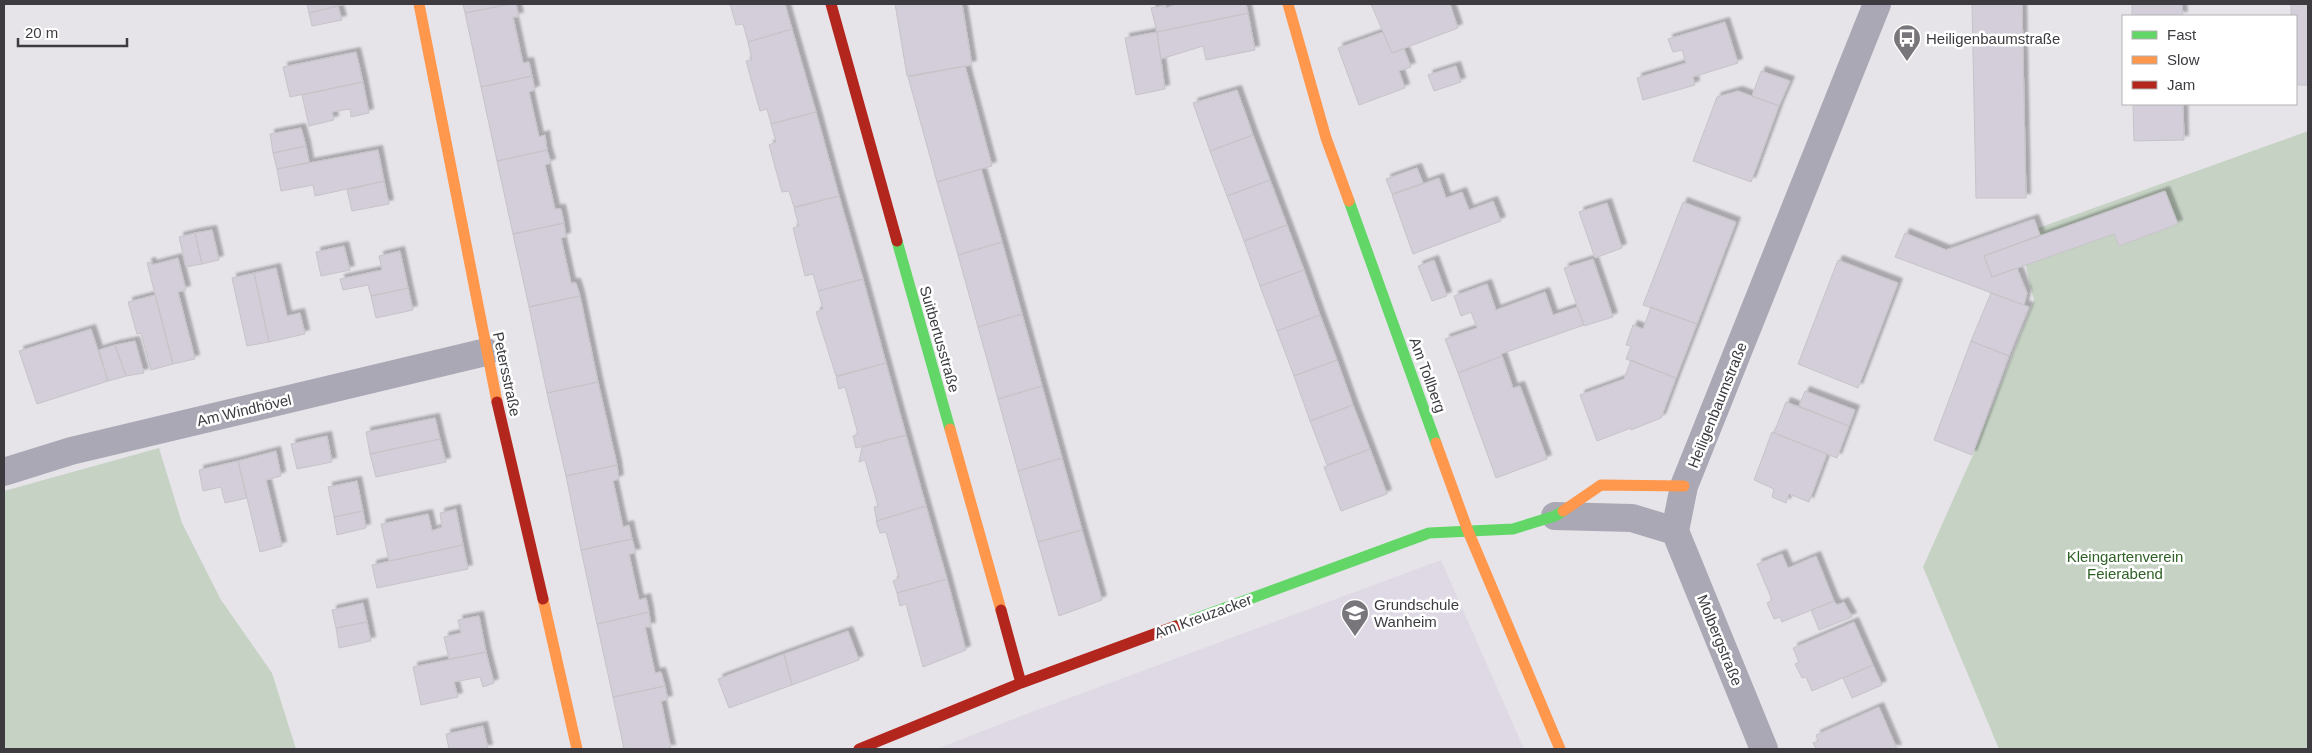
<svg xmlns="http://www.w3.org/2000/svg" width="2312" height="753" font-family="Helvetica,sans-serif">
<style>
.built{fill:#ded9e5}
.green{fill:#c5d2c4}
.building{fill:#d3ced9;stroke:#c6c4c8;filter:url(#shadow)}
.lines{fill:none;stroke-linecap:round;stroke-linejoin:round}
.street{stroke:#aaa8b4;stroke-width:28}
.fast{stroke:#63d668;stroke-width:11}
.slow{stroke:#ff974d;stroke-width:11}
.jam{stroke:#b3261e;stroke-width:11}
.labels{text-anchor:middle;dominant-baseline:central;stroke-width:5;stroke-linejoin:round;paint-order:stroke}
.poi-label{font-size:15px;fill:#3d3b40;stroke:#fff;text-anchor:start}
.street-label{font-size:15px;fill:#3d3b40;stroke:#fff}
.park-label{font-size:15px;fill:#2f6126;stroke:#fff}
</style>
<defs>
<filter id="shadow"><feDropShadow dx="4.5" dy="-4.5" stdDeviation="1" flood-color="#0004"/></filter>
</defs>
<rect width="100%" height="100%" fill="#e6e4e9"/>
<path class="built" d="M1441,560L1524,749H937L1029,713Z"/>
<path class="green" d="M2308,131V749H1999L1923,567L1973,455L2034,301L2019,235Z
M159,448L182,523L221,600L272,673L296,749H4V491Z"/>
<path class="building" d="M307,4H346L309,13Z
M463,4H510L465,13Z
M510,4H516L519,17H513L523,63L529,62L532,76L481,87L465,13Z
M730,4H785L792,29L748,42L743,24L736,25Z
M895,4H962L972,65L907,76Z
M1177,4H1246L1248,13L1157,32L1151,8L1166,5V8Z
M1371,4H1450L1458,28L1392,53Z
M1972,4H2022L2026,198H1976Z
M2132,4H2182L2183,16H2132Z
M2291,4H2308V85H2296V16H2291Z
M338,6L342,20L312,26L309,13Z
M1248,13L1255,50L1206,60L1203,46L1161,59L1157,32Z
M1725,22L1738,63L1693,77L1695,85L1643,100L1637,78L1686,63L1682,50L1673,52L1668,39Z
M792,29L816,112L771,124L767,109L760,111L746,61L752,60L748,42Z
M1157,32L1165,89L1136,95L1125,38Z
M1383,32L1392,53L1404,49L1411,67L1399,71L1405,88L1359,105L1338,48Z
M356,52L363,82L290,97L283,67Z
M965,66L992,166L937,182L908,77Z
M1456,66L1461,82L1434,91L1428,75Z
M1761,71L1790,81L1779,106L1752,96Z
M532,76L535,90L529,92L539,137L545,135L547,150L497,161L481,87Z
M363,82L369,113L351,117L350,109L332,112L334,120L309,126L302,95Z
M1237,90L1253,135L1210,151L1193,103Z
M1738,91L1779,106L1751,182L1693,161L1717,97Z
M2133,104H2183L2184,140L2134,141Z
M816,112L839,196L794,207L789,191L782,192L769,145L776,142L771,124Z
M301,128L306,146L273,153L270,134Z
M1253,135L1270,180L1227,196L1210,151Z
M306,146L309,162L277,169L273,153Z
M378,150L384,181L315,196L313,185L281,191L277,169Z
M547,150L551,163L545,165L555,209H561L564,223L513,234L497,161Z
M1417,168L1423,183L1392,194L1386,179Z
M981,169L1002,242L958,255L937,182Z
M1439,178L1446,198L1462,192L1469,210L1493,201L1501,221L1413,254L1392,195Z
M1270,180L1287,225L1244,241L1227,196Z
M384,181L389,204L352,211L347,190Z
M2165,191L2178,224L2119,246L2114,234L1992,277L1984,256Z
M839,196L863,279L818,291L813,274L805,276L793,228L799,226L794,208Z
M1683,202L1736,222L1697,324L1643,305Z
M1607,203L1622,248L1595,258L1579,212Z
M2034,219L2040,235L1984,256L1992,277L2017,268L2027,293L2024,305L1895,257L1905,233L1946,250Z
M564,223L566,237L561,238L571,283H576L580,296L529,307L513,234Z
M1287,225L1304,270L1260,286L1244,241Z
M212,230L219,260L202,264L195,233Z
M195,233L202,264L186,267L179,237Z
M1002,242L1022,314L978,327L958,255Z
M344,246L350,270L321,276L316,252Z
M400,251L408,288L371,296L368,285L343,290L340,279L382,270L379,256Z
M178,258L186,290L178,292L195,359L173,364L147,263L151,262L152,265Z
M1593,259L1613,317L1584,326L1564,268Z
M1434,260L1447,296L1432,301L1418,266Z
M1838,260L1898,283L1858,388L1798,364Z
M276,268L287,316L300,313L305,334L269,342L254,273Z
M1304,270L1320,315L1277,331L1260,286Z
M254,273L269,342L247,346L232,278Z
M863,279L886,363L836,376L816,312L823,309L818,291Z
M1487,284L1496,310L1545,292L1553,315L1577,307L1584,325L1501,354L1502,356L1458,373L1445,339L1477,328L1471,312L1461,316L1454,296Z
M408,288L413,310L376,318L371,296Z
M1991,293L2029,307L2009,356L1971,341Z
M155,295L173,364L151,370L141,333L137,334L128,302Z
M580,296L598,382L547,393L529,307Z
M1651,307L1697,324L1676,378L1626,359L1631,346L1626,345L1633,325L1643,329Z
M1022,314L1042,386L998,399L978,327Z
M1320,315L1337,360L1294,376L1277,331Z
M91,329L108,381L37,404L19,351Z
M135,341L144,373L126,376L115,345Z
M1971,341L2009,356L1972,455L1934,440Z
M115,345L126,376L108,381L99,350Z
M1502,356L1513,388L1520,386L1547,459L1496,478L1458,373Z
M1337,360L1353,405L1310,421L1294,376Z
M1631,360L1676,378L1661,418L1631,430V428L1597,441L1580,395L1624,379Z
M886,363L906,435L856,448L853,436L858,434L845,387L839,389L836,377Z
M598,382L617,465L566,476L547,393Z
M1042,386L1062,458L1018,471L998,399Z
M1805,391L1855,410L1849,426L1799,406Z
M1786,402L1849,426L1837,458L1774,433Z
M1353,405L1370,449L1327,465L1310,421Z
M435,418L440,439L370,454L366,432Z
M1772,432L1827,454L1809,502L1789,494L1786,503L1772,497L1774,489L1754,480Z
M906,435L926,506L877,521L874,507L878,506L865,460L859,462L862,447Z
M327,436L332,462L297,469L291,444Z
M440,439L446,462L376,477L370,454Z
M1370,449L1387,494L1341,511L1324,467Z
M276,451L281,476L266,480L282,546L260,552L238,461Z
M1062,458L1082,530L1038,542L1018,471Z
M238,461L247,498L225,503L221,487L203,491L199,470Z
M617,465L619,479L613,481L623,527L629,525L632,539L581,550L566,476Z
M357,481L363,511L334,517L328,487Z
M926,506L947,579L897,593L893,581L899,578L886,532L880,533L876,521Z
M456,509L463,545L389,561L381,524L428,514L432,531L442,527L440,513Z
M363,511L366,528L337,535L334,517Z
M1082,530L1102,600L1059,616L1038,542Z
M632,539L636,553L629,554L639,600L646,598L649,612L597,624L581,550Z
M463,545L468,569L377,588L372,565Z
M1782,554L1788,568L1816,556L1834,601L1782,622L1780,617L1774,619L1767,603L1772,600L1757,564Z
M947,579L966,650L923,667L906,604L900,606L897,593Z
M1834,601L1837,605L1844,602L1852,617L1819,630L1811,610Z
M363,603L367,622L336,628L332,610Z
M649,612L651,627H645L655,673L661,672L665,686L613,697L597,624Z
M479,616L486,652L449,659L444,637L461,633L458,620Z
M367,622L371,641L339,648L336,628Z
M1854,622L1873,665L1812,691L1806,677L1802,678L1795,664L1799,662L1793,648Z
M848,631L859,660L792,685L784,654Z
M486,652L494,683L483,687L480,677L454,682L458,697L421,705L413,667Z
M784,654L792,685L729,708L718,679Z
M1873,665L1882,685L1852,698L1843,678Z
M665,686L668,700L661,701L671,749H624L613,697Z
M1879,707L1897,749H1816L1813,743L1818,741L1816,735Z
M483,726L488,749H449L446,734Z"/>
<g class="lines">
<path class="street" d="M4,472L71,451L486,352
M1555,516L1632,518L1675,531
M1675,531L1684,486L1877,4
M1675,531L1764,749"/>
<path class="fast" d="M1349,201L1436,443
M897,241L950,429
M1176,626L1429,533L1513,529L1555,516L1563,511"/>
<path class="slow" d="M419,4L497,402
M1288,4L1326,138L1349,201
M950,429L1001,610
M1436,443L1468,531L1560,749
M1563,511L1601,485L1684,486
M543,599L577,749"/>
<path class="jam" d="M831,4L897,241
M497,402L543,599
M1001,610L1021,683
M859,749L1021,683L1176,626"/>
</g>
<defs>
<g id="bus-pin" transform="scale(1.4375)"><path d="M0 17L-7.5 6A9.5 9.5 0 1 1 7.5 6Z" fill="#78767b" stroke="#fff"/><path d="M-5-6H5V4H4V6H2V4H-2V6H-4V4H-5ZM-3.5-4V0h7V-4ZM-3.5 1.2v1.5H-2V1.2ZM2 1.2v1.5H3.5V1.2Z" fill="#fff"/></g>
<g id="school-pin" transform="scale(1.4375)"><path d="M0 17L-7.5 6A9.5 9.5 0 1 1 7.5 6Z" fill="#78767b" stroke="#fff"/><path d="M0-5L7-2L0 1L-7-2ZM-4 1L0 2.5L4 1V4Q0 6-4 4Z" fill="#fff"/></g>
</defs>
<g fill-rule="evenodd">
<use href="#bus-pin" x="1907" y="38"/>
<use href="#school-pin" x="1355" y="613"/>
</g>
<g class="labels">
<g class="poi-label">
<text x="1926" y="38">Heiligenbaumstraße</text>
<text x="1374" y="604">Grundschule<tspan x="1374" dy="17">Wanheim</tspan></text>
</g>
<g class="street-label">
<text transform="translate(940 339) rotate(74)">Suitbertusstraße</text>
<text transform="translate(507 374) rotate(78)">Petersstraße</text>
<text transform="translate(1428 375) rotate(70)">Am Tollberg</text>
<text transform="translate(1717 405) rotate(-68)">Heiligenbaumstraße</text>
<text transform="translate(244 410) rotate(-13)">Am Windhövel</text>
<text transform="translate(1203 616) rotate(-20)">Am Kreuzacker</text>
<text transform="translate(1720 640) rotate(68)">Molbergstraße</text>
</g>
<g class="park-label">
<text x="2125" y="556">Kleingartenverein<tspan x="2125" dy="17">Feierabend</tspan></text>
</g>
</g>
<rect width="2312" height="753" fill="none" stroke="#3d3b40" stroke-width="10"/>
<rect x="2122" y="15" width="175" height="90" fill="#ffffff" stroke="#b1b1b3"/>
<rect x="2132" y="31" width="25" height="8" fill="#63d668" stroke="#b1b1b3"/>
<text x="2167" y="40" font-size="15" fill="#3d3b40">Fast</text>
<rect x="2132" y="56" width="25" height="8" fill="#ff974d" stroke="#b1b1b3"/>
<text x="2167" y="65" font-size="15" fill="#3d3b40">Slow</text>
<rect x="2132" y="81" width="25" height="8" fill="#b3261e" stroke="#b1b1b3"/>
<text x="2167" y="90" font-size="15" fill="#3d3b40">Jam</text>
<path d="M18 38v8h109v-8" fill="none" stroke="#3d3b40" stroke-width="2.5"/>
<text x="25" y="38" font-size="15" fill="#3d3b40" stroke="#ffffff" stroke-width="4" paint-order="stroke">20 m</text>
</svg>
